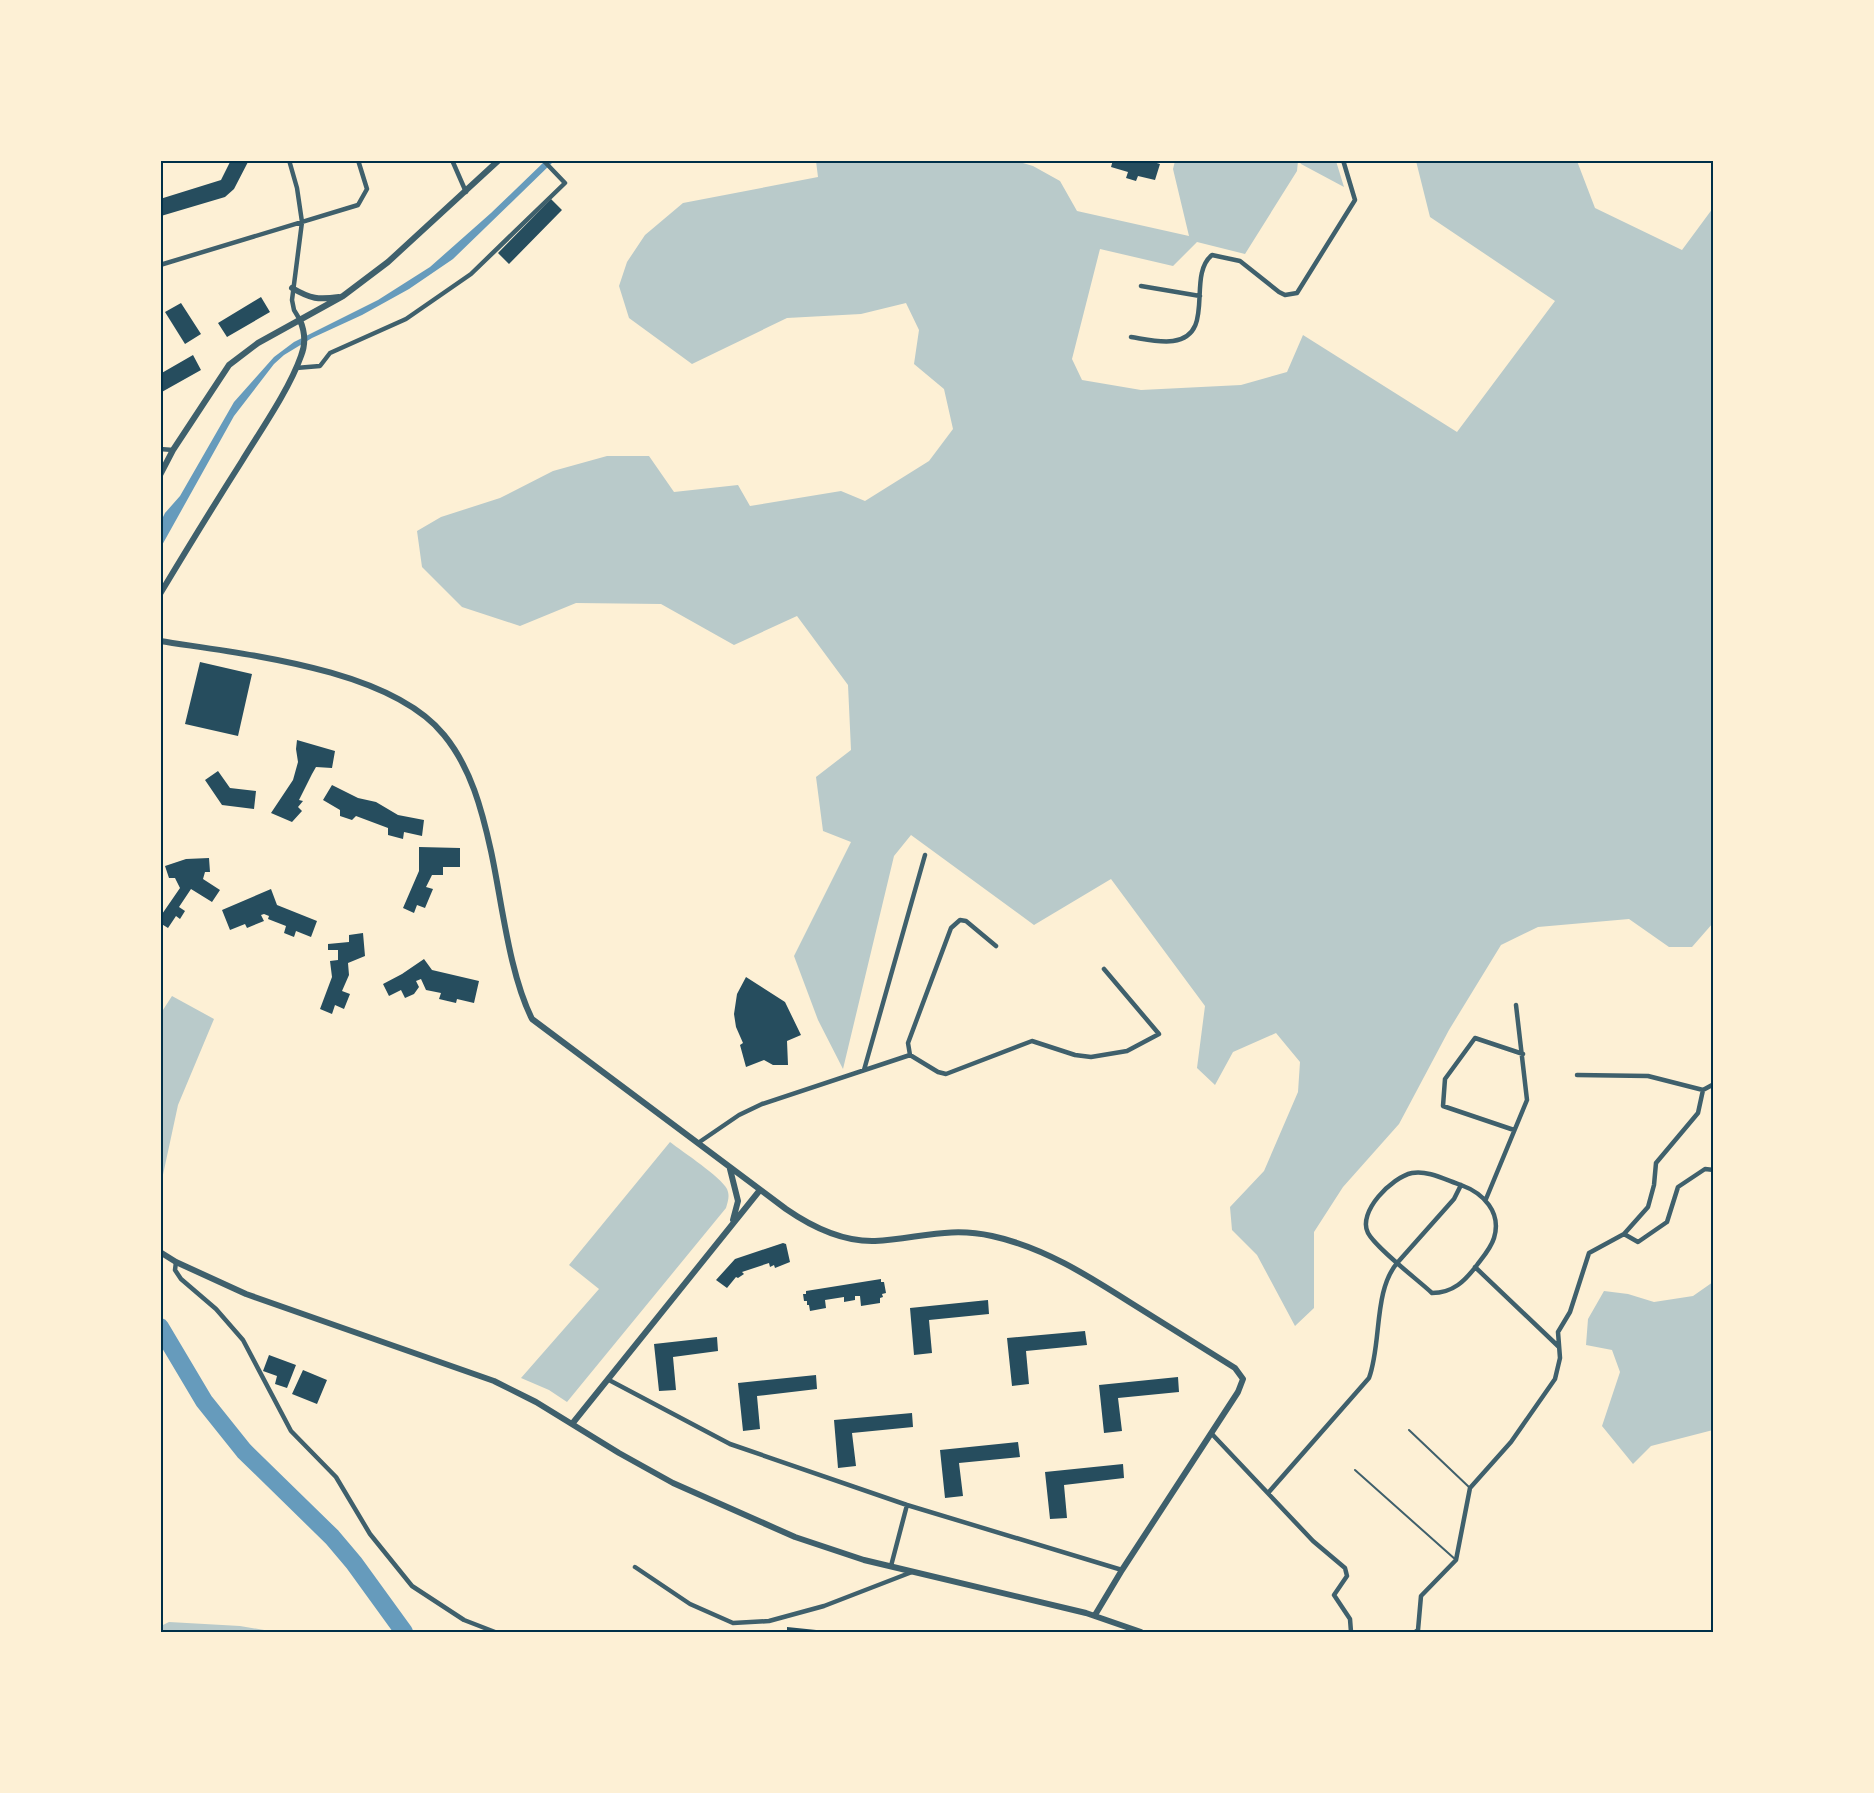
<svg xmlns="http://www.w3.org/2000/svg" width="1874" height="1793" font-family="Manrope,sans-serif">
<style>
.green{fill:#b9caca}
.water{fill:#669bbc}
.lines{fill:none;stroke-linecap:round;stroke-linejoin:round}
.river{stroke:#669bbc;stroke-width:18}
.building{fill:#264d5e}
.service{stroke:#3f606c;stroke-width:2}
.minor{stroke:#3f606c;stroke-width:4.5}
.tertiary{stroke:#3f606c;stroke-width:6}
.neatline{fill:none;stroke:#003049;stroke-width:2}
</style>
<rect width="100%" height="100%" fill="#fdf0d5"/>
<path class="green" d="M816,161H1016L1033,166L1060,181L1077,211L1189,236L1173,169L1175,161H1298L1297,171L1245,254L1197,242L1173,266L1100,249L1072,359L1082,380L1141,390L1241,385L1287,372L1303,335L1457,432L1555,301L1430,217L1416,161H1577L1595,208L1682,250L1713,208V923L1692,947H1669L1629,919L1538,927L1501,945L1449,1030L1399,1124L1343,1187L1314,1232V1308L1295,1326L1257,1255L1232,1230L1230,1207L1264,1171L1298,1092L1300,1062L1276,1033L1233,1052L1215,1085L1197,1068L1205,1006L1111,879L1034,925L911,835L894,856L843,1069L818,1020L794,956L851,842L823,831L816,777L851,750L848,685L797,616L734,645L661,604L576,603L520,626L462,607L422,567L417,531L441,517L500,498L553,471L607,456H649L674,492L738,485L750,506L841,491L865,501L929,461L953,429L944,389L914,364L919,330L906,303L861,314L787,318L692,364L629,318L619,286L627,262L645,235L683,203L818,177Z
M1299,161H1336L1344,187L1301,164Z
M172,996L214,1019L178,1105L161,1184V1013Z
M670,1142C683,1152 721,1177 727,1189C730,1196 728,1201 726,1208L567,1402L549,1390L521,1378L599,1289L569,1265Z
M1713,1282V1430L1651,1446L1633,1464L1602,1426L1620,1372L1612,1350L1586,1345L1588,1319L1604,1291L1628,1294L1654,1302L1693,1296Z
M169,1622L240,1626L276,1632H161V1626Z"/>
<path class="water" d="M545,161H554L453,259L409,289L362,315L312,338L284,355L274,364L234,416L161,547V521L165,513L180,496L234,402L274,357L294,342L378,300L430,267L491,213Z"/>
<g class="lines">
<path class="river" d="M160,1327L204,1401L244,1451L332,1537L354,1563L404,1632"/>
</g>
<path class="building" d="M231,160H249L234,189L225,197L161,216L160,199L221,180Z
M1113,160H1147L1160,164L1155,180L1138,176L1136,181L1126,178L1128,172L1111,167Z
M551,199L562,210L509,264L498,253Z
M261,297L270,312L227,337L218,323Z
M181,303L201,334L185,344L165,312Z
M193,355L201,370L160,393V374Z
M200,662L252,674L238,736L185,724Z
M297,740L335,751L332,768L316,767L312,774L299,800L303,801L298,807L302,811L292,822L271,813L293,780L298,762L296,749Z
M218,771L230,788L256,791L254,809L222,805L205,780Z
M332,785L358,798L376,802L398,815L424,820L422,836L404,832L403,839L388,835V828L356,816L352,820L340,816V810L323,800Z
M419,847L460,848V867H443V875H432L426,887L433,889L425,908L417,905L414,913L403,908L419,871Z
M209,858L210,872H205L203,879L220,890L212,902L191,889L179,907L185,911L180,919L176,916L168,928L160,923V917L180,888L175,878H169L165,866L186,859Z
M271,889L277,905L317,921L311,937L296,931L294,937L284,933L286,926L268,919L269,916L264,914L261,915L264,921L247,928L245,924L230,930L222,910Z
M363,933L365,956L348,963L349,975L342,991L350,994L344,1009L335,1005L332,1014L320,1009L332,977L330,961L338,960V950H328V944L349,942V935Z
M424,959L432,970L479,981L474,1003L457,999L456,1003L439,999L441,993L426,990L421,979L416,981L419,987L414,994L405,998L401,990L389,996L383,984L402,974Z
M746,977L785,1002L801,1035L787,1041L788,1065H773L764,1060L746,1067L740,1045L743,1043L736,1027L734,1014L737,994Z
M783,1243L786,1244L790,1262L775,1268L774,1265L770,1267L769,1263L742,1272L744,1274L738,1278L736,1277L727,1288L716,1280L735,1259Z
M881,1279V1282H884L886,1293L882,1294L883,1297L880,1298V1303L861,1306L860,1296H855V1300L844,1302V1297L825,1300L826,1308L810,1311L809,1305H807V1301H804L803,1294H806V1291Z
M988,1300L989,1314L929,1320L932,1353L914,1355L910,1308Z
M1085,1331L1087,1345L1026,1351L1029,1384L1012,1386L1007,1338Z
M717,1337L718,1351L673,1357L676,1390L659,1391L654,1344Z
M269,1355L296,1365L287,1388L275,1384L277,1376L263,1371Z
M303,1370L327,1380L317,1404L292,1394Z
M816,1375L817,1389L757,1396L760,1429L743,1431L738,1383Z
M1178,1377L1179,1392L1118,1398L1122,1431L1104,1433L1099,1385Z
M912,1413L913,1427L852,1433L856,1466L838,1468L834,1420Z
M1018,1442L1020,1457L959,1463L963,1496L945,1498L940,1450Z
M1123,1464L1124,1478L1064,1485L1067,1518L1050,1519L1045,1472Z
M787,1627L826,1631V1632H787Z"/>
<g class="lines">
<path class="service" d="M1409,1430L1470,1488
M1355,1470L1456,1560"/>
<path class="minor" d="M289,160L297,188L302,222L292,300L294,310L300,320
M452,160L466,192
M160,265L358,205L367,189L358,160
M1141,286L1200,296
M1131,337C1144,339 1160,343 1173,341C1217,335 1186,276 1212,255L1240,261L1279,292L1285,295L1297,293L1355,200L1343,160
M296,368L320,366L330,353L406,319L471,274L565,183L543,160
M160,449L173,450
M910,1055L908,1043L951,928L960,920L966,921L996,946
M864,1070L925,855
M1577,1075L1648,1076L1703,1090L1714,1084
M1514,1130L1443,1106L1445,1079L1475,1038L1523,1054
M698,1143L739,1115L762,1104L910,1055L938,1072L946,1074L1032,1041L1075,1055L1091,1057L1127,1051L1159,1034L1104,969
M1486,1199L1527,1100L1516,1005
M1624,1234L1648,1207L1654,1185L1656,1163L1698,1113L1703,1090
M176,1262L175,1270L181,1279L216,1309L243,1340L291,1431L336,1477L370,1534L412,1586L464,1620L495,1632
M1475,1267L1559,1347
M609,1380L730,1444L907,1505L1122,1570
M1211,1433L1313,1541L1345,1568L1347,1576L1334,1595L1350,1619L1351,1632
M1268,1493L1369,1378C1382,1343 1373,1290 1398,1262L1454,1199L1461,1185C1483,1193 1502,1212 1494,1238C1491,1248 1483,1257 1477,1265C1465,1281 1453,1293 1432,1293C1418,1280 1376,1248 1368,1233C1357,1212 1392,1177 1412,1173C1428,1170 1446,1180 1461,1185
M891,1566L907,1505
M635,1567L690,1604L733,1623L769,1621L824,1606L912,1572
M1415,1632L1418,1630L1421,1596L1456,1560L1470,1488L1511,1442L1555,1379L1560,1358L1558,1332L1570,1312L1589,1253L1624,1234L1638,1242L1667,1222L1678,1187L1705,1169L1714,1170"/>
<path class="tertiary" d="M292,288C311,299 318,300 339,297
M160,475L173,450L229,365L258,343L343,296L388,262L499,160
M160,594C187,549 214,505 242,461C261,430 289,390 301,356C306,344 305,332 300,320
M160,641C242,654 390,668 444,735C471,768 482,810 491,851C502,902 509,973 532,1019L786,1209C812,1227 842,1242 875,1241C917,1239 948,1226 992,1236C1043,1247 1087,1275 1131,1303C1166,1325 1201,1347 1235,1368L1243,1379L1238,1392L1122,1570L1095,1615
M730,1169L738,1201L733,1220
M160,1252L176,1262L246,1294L494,1381L536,1402L619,1453L673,1483L795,1537L864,1560L1086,1613L1141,1632
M572,1424L760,1190"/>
</g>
<rect width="1874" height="1793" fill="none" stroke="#fdf0d5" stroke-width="324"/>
<rect x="162" y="162" width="1550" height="1469" class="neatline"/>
</svg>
